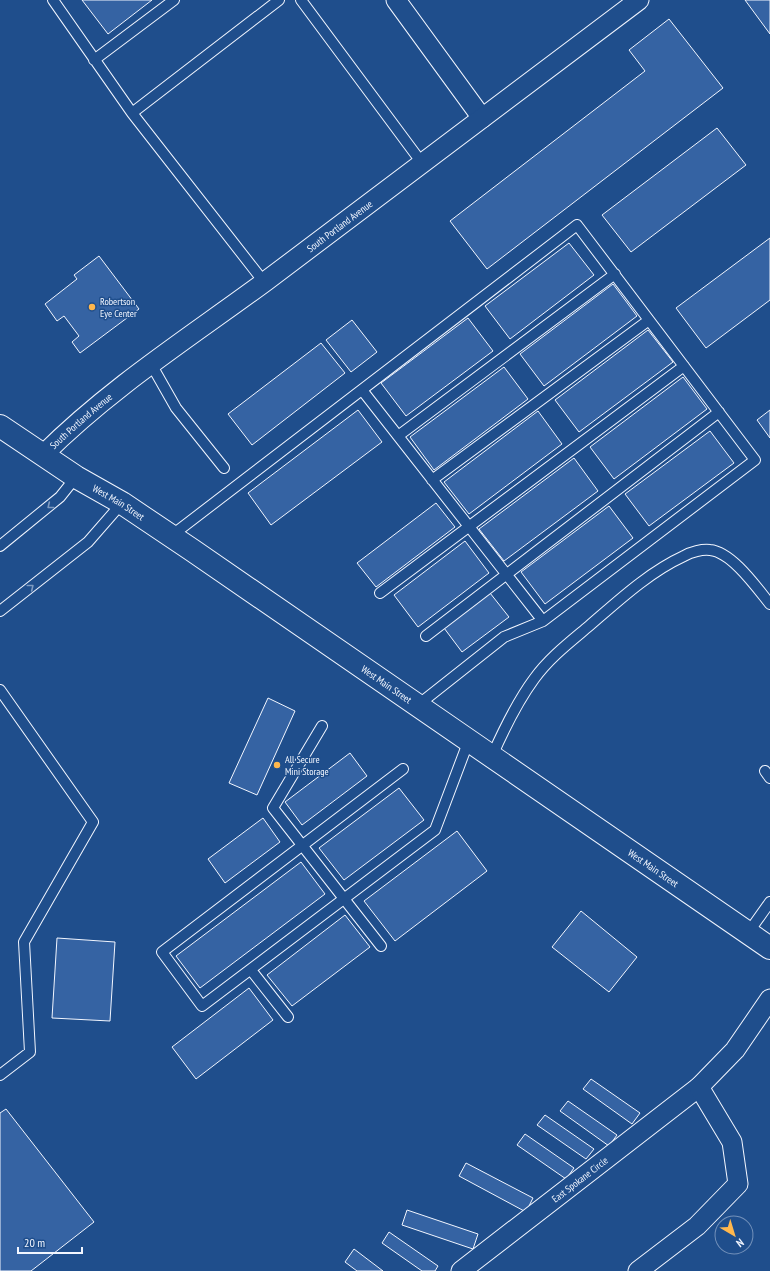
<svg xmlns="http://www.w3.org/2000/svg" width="770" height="1271" font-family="'PT Sans Narrow',sans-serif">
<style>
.building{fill:#3563a3;stroke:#f2f6ff}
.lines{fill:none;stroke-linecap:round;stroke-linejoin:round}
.service-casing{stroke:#f2f6ff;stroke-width:12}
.minor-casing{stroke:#f2f6ff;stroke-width:21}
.primary-casing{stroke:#f2f6ff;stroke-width:24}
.service{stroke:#1f4e8c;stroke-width:10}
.minor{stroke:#1f4e8c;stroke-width:19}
.primary{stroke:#1f4e8c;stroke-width:22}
.oneway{stroke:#7e9ac0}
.poi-dot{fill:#ffb74d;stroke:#1f4e8c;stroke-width:1.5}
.labels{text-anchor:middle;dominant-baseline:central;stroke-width:3;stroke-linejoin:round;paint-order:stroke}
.street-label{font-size:10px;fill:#f2f6ff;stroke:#1f4e8c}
.poi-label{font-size:10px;fill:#f2f6ff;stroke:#1f4e8c;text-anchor:start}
</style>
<rect width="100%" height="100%" fill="#1f4e8c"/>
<path class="building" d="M82,0H152L108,34Z
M745,0H770V34Z
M669,19L723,88L487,269L450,221L645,71L629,50Z
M717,128L746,165L631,252L602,215Z
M770,238V300L706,348L676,308Z
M569,243L594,275L510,339L485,306Z
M99,256L139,309L80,353L72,342L79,336L64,316L57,321L45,304L77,279L74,275Z
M613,284L637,316L544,386L520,354Z
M468,318L493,351L406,416L381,383Z
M352,320L377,352L351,372L326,340Z
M648,330L673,362L579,432L555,400Z
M321,343L345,373L252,445L228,414Z
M504,367L528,399L434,470L410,437Z
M683,377L707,409L614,479L590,447Z
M358,410L382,442L271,525L248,493Z
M770,410V438L757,420Z
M538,411L562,444L469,514L444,482Z
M710,431L734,463L649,526L625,494Z
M574,458L598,491L504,561L479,529Z
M436,503L455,527L376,587L357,563Z
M609,506L633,538L545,604L521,572Z
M465,541L489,573L418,627L394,595Z
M490,593L509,617L462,652L444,628Z
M268,698L295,711L257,795L229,783Z
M350,753L367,776L302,825L285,802Z
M399,788L424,820L344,880L319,848Z
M263,818L280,842L225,883L208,859Z
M457,831L487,871L395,941L364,901Z
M301,862L325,894L200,988L176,956Z
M581,911L637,957L609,992L552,947Z
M345,915L370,947L292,1006L267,975Z
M57,938L115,942L110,1021L52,1018Z
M249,988L273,1020L196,1079L172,1047Z
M591,1079L640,1113L632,1124L583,1089Z
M568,1101L617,1135L609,1146L560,1111Z
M6,1109L94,1222L31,1271H0V1113Z
M545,1115L594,1149L586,1159L537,1125Z
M525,1134L574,1168L566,1179L517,1145Z
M466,1163L533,1198L526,1212L459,1176Z
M407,1210L478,1234L473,1249L402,1225Z
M389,1232L438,1266L435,1271H422L382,1243Z
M354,1249L383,1271H357L345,1262Z"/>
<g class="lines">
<g class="service-casing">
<path id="service" d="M53,0L132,113L264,282
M301,0L422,163
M94,60L174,0
M132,113L279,0
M151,364L176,408L224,468
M362,390L543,621
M398,436L615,274
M432,480L649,320
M171,536L577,225L755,460L543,621L504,637L418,705
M0,546L60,497L76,477
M380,593L684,366
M0,611L88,542L122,503
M426,636L719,412
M0,690L93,822L24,942L30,1052L0,1075
M322,726L273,808L381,946
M492,756C504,729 517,702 534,679C549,658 570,642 589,626C618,601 649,572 684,556C691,552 702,549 710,550C732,552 757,588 770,604
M403,769L162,952L202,1006L435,830L469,740
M765,771L770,778
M748,933L770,902
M251,970L288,1017"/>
</g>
<g class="minor-casing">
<g id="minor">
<path d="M396,0L482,118"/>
<path id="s1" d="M43,455C110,388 190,337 266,281C390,188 514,94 639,0"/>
<path id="s2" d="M461,1271L699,1087L735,1050L770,999"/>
<path d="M638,1271L697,1226L738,1184L732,1142L699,1087"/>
</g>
</g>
<g class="primary-casing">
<g id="primary">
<path id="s3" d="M0,426L76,477L122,503L192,550L770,948"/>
</g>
</g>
<use href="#service" class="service"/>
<use href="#minor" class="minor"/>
<use href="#primary" class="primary"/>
</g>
<defs><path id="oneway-chevron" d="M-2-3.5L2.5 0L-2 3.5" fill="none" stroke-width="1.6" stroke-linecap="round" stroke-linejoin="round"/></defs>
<g class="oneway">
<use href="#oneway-chevron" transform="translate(50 506) rotate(141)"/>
<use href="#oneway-chevron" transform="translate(31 587) rotate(-39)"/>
</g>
<g class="poi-dot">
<circle cx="92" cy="307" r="4"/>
<circle cx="277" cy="765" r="4"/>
</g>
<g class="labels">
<g class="street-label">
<text stroke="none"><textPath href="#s1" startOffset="375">South Portland Avenue</textPath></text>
<text stroke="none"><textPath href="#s1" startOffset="51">South Portland Avenue</textPath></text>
<text stroke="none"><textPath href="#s3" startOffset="141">West Main Street</textPath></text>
<text stroke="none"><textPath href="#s3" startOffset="465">West Main Street</textPath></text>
<text stroke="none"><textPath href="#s3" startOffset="789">West Main Street</textPath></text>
<text stroke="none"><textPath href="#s2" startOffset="150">East Spokane Circle</textPath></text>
</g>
<g class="poi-label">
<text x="100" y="301">Robertson<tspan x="100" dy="12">Eye Center</tspan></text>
<text x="285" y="759">All Secure<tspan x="285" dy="12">Mini Storage</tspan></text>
</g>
</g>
<g transform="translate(734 1235) rotate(142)"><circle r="19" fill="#1f4e8c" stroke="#7391ba"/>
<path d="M0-3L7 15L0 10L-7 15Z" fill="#ffb74d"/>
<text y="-6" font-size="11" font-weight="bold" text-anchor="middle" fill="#f2f6ff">N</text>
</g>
<path d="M18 1247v6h64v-6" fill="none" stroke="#f2f6ff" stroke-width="2"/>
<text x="24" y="1247" font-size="12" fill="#f2f6ff" stroke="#1f4e8c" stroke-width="3" paint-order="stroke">20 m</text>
</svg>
